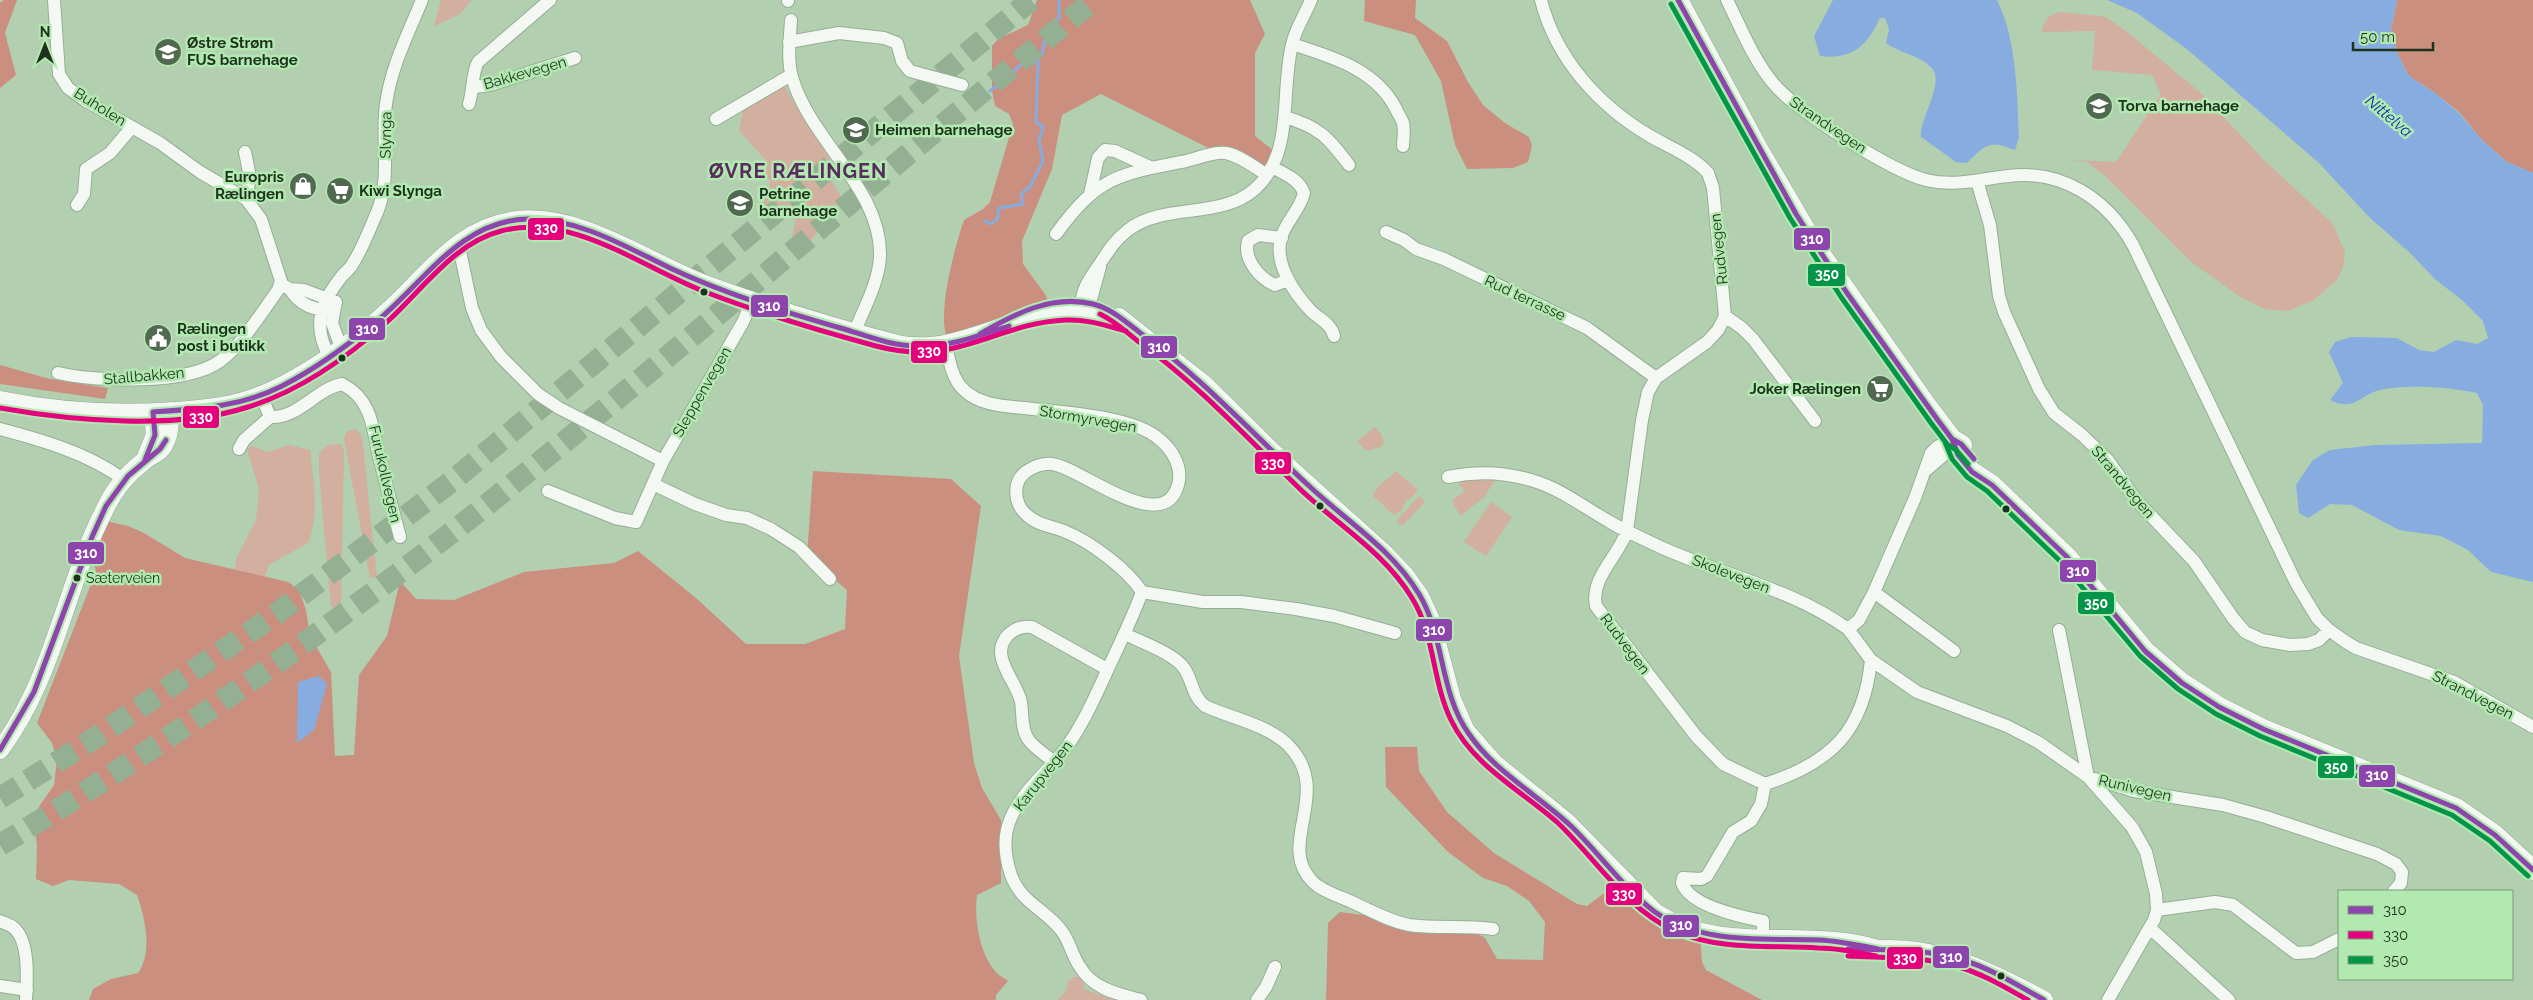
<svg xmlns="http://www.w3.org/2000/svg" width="2533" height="1000" font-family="Raleway,sans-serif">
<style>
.green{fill:#d2af9e}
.forest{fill:#cb8f80}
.water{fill:#87ade0}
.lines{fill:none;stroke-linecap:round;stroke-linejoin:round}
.stream{stroke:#87ade0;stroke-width:3}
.highway-tunnel{stroke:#94b092;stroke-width:22;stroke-dasharray:22 11;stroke-linecap:butt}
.street-casing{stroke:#97ad96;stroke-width:14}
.secondary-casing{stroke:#97ad96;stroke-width:19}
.primary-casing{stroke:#97ad96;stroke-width:21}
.street{stroke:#f3f8f3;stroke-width:12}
.secondary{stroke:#f3f8f3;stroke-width:18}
.primary{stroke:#f3f8f3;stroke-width:20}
.bus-1-casing{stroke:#b2e9b0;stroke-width:9}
.bus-2-casing{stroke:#b2e9b0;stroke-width:9}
.bus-3-casing{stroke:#b2e9b0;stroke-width:9}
.bus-1{stroke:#8e44ad;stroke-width:5}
.bus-2{stroke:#e5007d;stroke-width:5}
.bus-3{stroke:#049549;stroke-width:5}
.bus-dot{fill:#1d321c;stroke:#b2e9b0;stroke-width:2}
.labels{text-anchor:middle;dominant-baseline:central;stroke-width:5;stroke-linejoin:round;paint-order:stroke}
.bus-label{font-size:14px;fill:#1d321c;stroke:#b2e9b0;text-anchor:start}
.poi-label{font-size:15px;font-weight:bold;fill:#1d321c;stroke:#b2e9b0;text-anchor:start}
.street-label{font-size:15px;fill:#1d321c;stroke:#b2e9b0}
.water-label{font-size:16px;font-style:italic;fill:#0837b1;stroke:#b2e9b0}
.district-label{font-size:20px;font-weight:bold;letter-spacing:1px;fill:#592b5e;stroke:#b2e9b0}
.line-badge{stroke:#b2e9b0;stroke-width:2}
.badge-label{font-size:14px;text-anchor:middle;font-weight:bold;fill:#fff}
</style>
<rect width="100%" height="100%" fill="#b2cfb0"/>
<path class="green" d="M441,0H472L459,15L434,26Z
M2061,12L2106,17L2126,31L2202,94L2265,161L2333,224L2345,252L2343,267L2337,280L2314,300L2288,311L2264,309L2239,296L2190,261L2103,174L2087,162L2071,160L2116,162L2161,94L2152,75L2092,70L2095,31L2042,32C2044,20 2049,14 2061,12Z
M784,86L831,162L828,175L841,197L806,248L792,235L796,220L762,206L763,196L768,195L770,181L764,173L765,159L739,131L744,106L765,99Z
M1375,427L1382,435L1384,443L1379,448L1366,451L1357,441Z
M356,429L362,436L377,577L370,578L344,439L346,432Z
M341,444L344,451L341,606L331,607L319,474V453L328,445Z
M289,445L310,450C314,482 320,512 308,543L269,565L246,625L228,622L236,559L256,520L259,489L247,450L251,446L268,452Z
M1396,471L1418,490L1409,500L1407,499L1401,511L1394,515L1373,496C1376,485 1388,480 1396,471Z
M1495,480L1484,497L1460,516L1452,501L1464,491L1459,483L1464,481Z
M1419,496L1425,502L1402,526L1396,521Z
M1491,502L1512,517L1486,556L1464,542Z
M1076,976L1083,980L1084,989L1114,1000H1057L1067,990L1068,981Z"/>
<path class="forest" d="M4,0H17L5,33L16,75L0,88V3Z
M1037,0H1250L1265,34L1255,53V136L1275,152L1262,175L1101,94L1062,115L1052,169L1022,241L1023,264L1045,294L1052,311L946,335C938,309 955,246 964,220L983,209L990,202L1013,124L1009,114L995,106L992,91V46L998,39L1028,25Z
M1365,0H1416L1415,18L1447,41L1468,82L1483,105L1505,123L1529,137L1532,146L1528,162L1513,168L1467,169L1455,145L1441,81L1415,35L1364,21Z
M2397,0H2533V173L2507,162L2482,140L2459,112L2435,93L2409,76L2397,53L2391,30Z
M0,365L50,379L108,388L105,399L0,384Z
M813,471L951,479L981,506L959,656L974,763L982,788L1001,820V883L977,895C974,918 979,952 995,971C998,975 1004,978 1008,981L996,995V1000H89L93,989L111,979L138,973C153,952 145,918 137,895L119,884L69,880L53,886L36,879L37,847L34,814L54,785L57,760L52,743L37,723L96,571L90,546L96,519L128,526L144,533L185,558L288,582L299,590L306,610L310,636L331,672L335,756L354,755L359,675L387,636L400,581L416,599L454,600L524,572L614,563L638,551L696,598L746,644H805L845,629L847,590L807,556Z
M1385,747H1417L1419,771L1447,812L1494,853L1577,904L1587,906L1624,878L1700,936L1702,962L1706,970L1762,1000H1326L1328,923L1340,912L1469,929L1485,938L1497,959L1543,960L1545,922L1529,901L1507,886L1483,878L1448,852L1386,787Z"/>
<path class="water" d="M1833,0H1997C2017,40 2017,93 2019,137L2015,150C1989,140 1986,144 1967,163L1956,162L1921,137C1919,119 1946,82 1931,67C1919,55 1899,53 1886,43L1889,29L1885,18H1880C1867,46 1852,60 1820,56L1814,36Z
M2107,0H2397L2391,30L2397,53L2409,76L2435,93L2459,113L2482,140L2507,162L2533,173V582L2491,572L2468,550L2441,536L2399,530L2352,505L2330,504L2308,518L2299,513L2296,485L2313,460L2330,450L2375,445L2482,443L2483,405L2477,393C2451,387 2406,384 2380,390C2359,395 2355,412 2330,400L2343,383L2329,352L2335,342L2351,337L2397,338L2419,350L2434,352L2456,340L2477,344L2488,338L2483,321L2462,300L2436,280L2409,252L2369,217L2319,163L2188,50L2137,13Z
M319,676L327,684L314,730L297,743L298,682Z"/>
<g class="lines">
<path class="stream" d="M990,91L1023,63H1034L1042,55L1046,34L1059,17V0
M985,221L990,224L997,220L999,208L1023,204L1021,194L1030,187L1043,161L1039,141L1043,127L1036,122L1038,60"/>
<path class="highway-tunnel" d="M0,798L95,738L276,614L451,482L1031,0
M0,845C166,744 326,632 479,511C687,345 887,168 1094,0"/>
<g class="street-casing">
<path id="street" d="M54,0L59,74L68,88L86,101L160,143L200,172L246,199L261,219L281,281L278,290C262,312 241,346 220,361C187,385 96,382 58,373
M788,0V1
M1541,0C1556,59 1599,106 1650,136C1669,147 1694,157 1708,173L1713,188L1725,316L1718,330L1707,342L1656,378L1648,392L1642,420L1627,531C1618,557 1590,578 1596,606L1696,736L1723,764L1765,784C1831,763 1864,731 1871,660
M1727,0C1741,28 1753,59 1773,83C1796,111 1891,171 1926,180C1954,187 1980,179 2008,176C2062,169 2107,199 2133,245L2296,583L2317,618L2329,630L2346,642L2356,648L2454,682L2533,727
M791,20C790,38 787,60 792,77C809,139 882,189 880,256C879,282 864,308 855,331
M789,42L839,33L884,38L897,43L902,61L910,71L962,85
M1292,44C1332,57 1376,69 1396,109C1398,114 1402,119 1403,123C1405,130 1403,139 1403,146
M474,87L490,85L575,58
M469,104C473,91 472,72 478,62L550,0
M1285,117C1319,127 1328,137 1349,165
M716,119L791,75
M245,152L250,177L246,199
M1272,167C1284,174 1299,179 1304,193C1300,210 1286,221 1281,238C1274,264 1294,293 1311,311C1319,319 1331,323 1334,336
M1977,181L1990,225L1999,296L2004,312L2039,389L2054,413L2082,435L2107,459L2136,500L2194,561L2233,618L2245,632L2262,640L2290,645L2308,644L2319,640L2329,630
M1090,194L1098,158L1105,150L1115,151L1150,167
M77,205L84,194L86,169L110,153L132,127
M1386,232L1404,240L1416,249L1444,259L1587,328L1656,378
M1056,234C1097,178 1115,175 1181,162C1194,160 1213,151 1226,153C1241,156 1254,167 1267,175
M1282,238L1258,235L1248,241C1243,259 1259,278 1275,285L1288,280
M458,242L472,308L481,330L501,357L538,394L559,408L663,461
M281,284L290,289L304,290L328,299L333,308C317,313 298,304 290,289
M336,302L332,323L341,347
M1081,313C1080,290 1089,280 1101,262C1109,250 1116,239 1128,230C1165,202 1220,220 1255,189C1295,153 1280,92 1292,45C1295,29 1305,15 1311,0
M1081,313L1090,303L1100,267
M1725,316L1742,328L1753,339L1815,421
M946,345C949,360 952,379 964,390C979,405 1004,406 1024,408C1059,412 1134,416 1159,439C1173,450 1183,468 1178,485C1163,538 1080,467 1052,464C1042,463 1035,466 1027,471C1011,482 1014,505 1028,516C1039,526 1053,526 1066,532C1091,542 1128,570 1142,592L1203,602H1241L1296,609L1334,616L1395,633
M329,356C312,325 321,302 342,276C345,272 350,269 352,265C363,248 370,228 378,210C391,176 381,139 386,104C391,67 408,34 422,0
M261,395L270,417C298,419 316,389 342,384C372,399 373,429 379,457C386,484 393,511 400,537
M0,429C42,440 87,453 123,479
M239,449L244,440L270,417
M1924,472L1946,453L1952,439
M1448,477C1477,471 1505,472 1534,481C1561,489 1585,508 1610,522C1625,531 1642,538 1658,546C1721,575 1791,588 1848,629L1859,620L1874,592L1915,498L1931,453L1937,447L1952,439
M653,484L695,504L726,515L747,518L771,529L799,547L830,579
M548,491L615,518L636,522L663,461L743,322L752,301
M1874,592L1954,651
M1848,629L1871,660L1917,692L2007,726L2038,742L2088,777L2134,791L2223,805L2266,817L2377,854L2396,864L2402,872L2401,883L2394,891
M2059,630L2088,777L2132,827L2146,852L2156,894L2157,910L2154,920L2108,1000
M1125,634C1141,642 1175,654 1184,668C1193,681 1192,696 1205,706C1231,718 1265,724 1287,744C1336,792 1274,844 1313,882C1322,891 1338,896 1350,901C1369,910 1389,921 1409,925C1436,929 1465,925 1493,929
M1054,762C1046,755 1034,748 1028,739C1021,729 1023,714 1021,702C1017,681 988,656 1008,635C1016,628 1022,626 1032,627L1107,669
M2157,910L2215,902L2233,905L2296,953L2313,952L2339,939
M0,921C4,923 11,925 14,928C30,942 27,981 26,1000
M2150,928L2229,1000
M1763,937V921C1742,917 1690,906 1682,883L1683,878L1701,879L1707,876L1733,832L1751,821L1761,804L1765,784
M0,986L27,990
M1141,1000C1118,994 1093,989 1080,967C1072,956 1070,941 1061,930C1045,909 1021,903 1011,875C1005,857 1003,837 1010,820C1022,790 1050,770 1068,745C1084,722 1095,697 1107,671C1119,645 1132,619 1142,592
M1257,1000L1266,987L1275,967"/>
</g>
<g class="secondary-casing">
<path id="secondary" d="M1119,317L1204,384L1283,462L1384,553L1405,575L1420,596L1431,620L1452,699L1466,731L1494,763L1567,822L1655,912C1720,956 1806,927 1878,949
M0,400C59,412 117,415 177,411C202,409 227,407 250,399C294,385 358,340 391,308C430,272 460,226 518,220C580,213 649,263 707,285C770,308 836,328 901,345C959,354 1008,316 1064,312C1086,311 1107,319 1128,324
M146,457L155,435L153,412
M0,750C55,676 64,588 106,507C115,488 127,474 144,461C149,456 158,454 162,448C170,437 170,424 170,411
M1868,950C1934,943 1988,970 2044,1000"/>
</g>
<g class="primary-casing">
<path id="primary" d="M1678,0L1757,147L1815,246L1924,402L1952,439L1962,445
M1952,439L1958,455L1972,472L1992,485L2067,557L2145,651L2182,683L2219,707L2263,729L2456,808L2495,835L2533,870"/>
</g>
<use href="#street" class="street"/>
<use href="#secondary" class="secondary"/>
<use href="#primary" class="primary"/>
<g class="bus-1-casing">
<path id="bus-1" d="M1678,0L1796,214L1847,293L1937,419L1952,439L1961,444L1974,459
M980,334C1014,314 1052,294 1093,304C1110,308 1125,321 1139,332C1201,377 1252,433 1308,485C1345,520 1392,549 1419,594C1445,637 1439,692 1469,734C1495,772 1538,795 1571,826C1598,852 1626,891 1655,912C1702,945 1765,938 1819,940C1839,941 1858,945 1878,949
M1952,439L1958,455L1972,472L1992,485L2067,557L2145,651L2182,683L2219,707L2263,729L2456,808L2495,835L2533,870
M145,460L155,435L153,412C198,409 241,407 282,386C315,369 347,346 376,322C423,284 460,220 528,219C578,218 626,247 670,268C725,294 785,312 844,329C867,336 892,346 917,346C949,347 979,336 1009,326
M0,750L34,692L92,537L106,506L128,476L160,449L166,440
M1848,949C1885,950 1925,949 1960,959C1990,968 2017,985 2044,1000"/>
</g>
<g class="bus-2-casing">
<path id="bus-2" d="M1100,314C1115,321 1126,332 1139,342C1199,385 1248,439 1301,490C1338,525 1385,553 1412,598C1435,635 1432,681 1451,720C1473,766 1521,790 1558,823C1596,859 1626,909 1675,931C1719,951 1772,945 1818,948C1838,948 1857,952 1876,956
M0,408C73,421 177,430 248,407C300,391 348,357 388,321C422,290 454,243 501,231C574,212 643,269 708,293C763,314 820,331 876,346C958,368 994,323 1066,320C1087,319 1107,326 1126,331
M1848,956C1884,958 1924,956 1959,967C1983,974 2006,988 2028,1000"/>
</g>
<g class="bus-3-casing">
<path id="bus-3" d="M1671,4L1790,218L1841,297L1931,423L1947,444L1956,450L1968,464
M1945,442L1952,459L1967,477L1987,491L2061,562L2140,656L2178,689L2216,714L2260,736L2452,815L2490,841L2528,876"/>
</g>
<use href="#bus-1" class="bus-1"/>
<use href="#bus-2" class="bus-2"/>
<use href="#bus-3" class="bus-3"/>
</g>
<defs>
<g id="school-disc" transform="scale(1.4375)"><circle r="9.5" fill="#516950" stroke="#b2e9b0"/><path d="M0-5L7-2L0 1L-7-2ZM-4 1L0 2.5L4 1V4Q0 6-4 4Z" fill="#fff"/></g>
<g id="shop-disc" transform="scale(1.4375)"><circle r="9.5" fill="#516950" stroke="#b2e9b0"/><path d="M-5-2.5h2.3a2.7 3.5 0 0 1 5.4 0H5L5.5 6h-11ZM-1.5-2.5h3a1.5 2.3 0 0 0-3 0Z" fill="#fff"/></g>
<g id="supermarket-disc" transform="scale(1.4375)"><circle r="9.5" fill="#516950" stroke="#b2e9b0"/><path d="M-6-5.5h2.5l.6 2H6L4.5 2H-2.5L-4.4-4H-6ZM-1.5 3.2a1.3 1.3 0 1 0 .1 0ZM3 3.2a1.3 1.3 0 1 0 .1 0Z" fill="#fff"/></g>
<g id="civic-disc" transform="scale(1.4375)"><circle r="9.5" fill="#516950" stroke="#b2e9b0"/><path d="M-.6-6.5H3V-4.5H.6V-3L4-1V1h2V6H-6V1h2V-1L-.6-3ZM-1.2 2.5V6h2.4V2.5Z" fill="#fff"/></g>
</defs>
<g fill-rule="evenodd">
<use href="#school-disc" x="168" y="52"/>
<use href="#school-disc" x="2099" y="106"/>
<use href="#school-disc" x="856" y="130"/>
<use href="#shop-disc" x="303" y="186"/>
<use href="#supermarket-disc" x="340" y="191"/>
<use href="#school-disc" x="740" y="203"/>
<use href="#civic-disc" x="158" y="338"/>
<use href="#supermarket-disc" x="1880" y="389"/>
</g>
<g class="bus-dot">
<circle cx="704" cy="292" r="4.5"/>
<circle cx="342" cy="358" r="4.5"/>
<circle cx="1320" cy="506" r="4.5"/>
<circle cx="2006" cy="509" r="4.5"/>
<circle cx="77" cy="578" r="4.5"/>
<circle cx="2001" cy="976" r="4.5"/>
</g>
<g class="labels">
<g class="bus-label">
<text x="86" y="578">Sæterveien</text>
</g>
<g class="poi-label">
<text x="187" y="43">Østre Strøm<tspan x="187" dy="17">FUS barnehage</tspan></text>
<text x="2118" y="106">Torva barnehage</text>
<text x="875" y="130">Heimen barnehage</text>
<text x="284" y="177" text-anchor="end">Europris<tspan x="284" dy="17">Rælingen</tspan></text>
<text x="359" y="191">Kiwi Slynga</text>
<text x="759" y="194">Petrine<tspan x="759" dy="17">barnehage</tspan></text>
<text x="177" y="329">Rælingen<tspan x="177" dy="17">post i butikk</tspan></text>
<text x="1861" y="389" text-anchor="end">Joker Rælingen</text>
</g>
<g class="street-label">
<text transform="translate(525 73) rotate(-16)">Bakkevegen</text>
<text transform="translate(100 107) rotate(32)">Buholen</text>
<text transform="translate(1828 125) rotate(34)">Strandvegen</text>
<text transform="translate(386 135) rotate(-89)">Slynga</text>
<text transform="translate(1719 249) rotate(-96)">Rudvegen</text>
<text transform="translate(1525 298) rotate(25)">Rud terrasse</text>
<text transform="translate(144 376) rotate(-5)">Stallbakken</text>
<text transform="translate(702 392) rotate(-60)">Sleppenvegen</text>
<text transform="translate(1088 419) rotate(10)">Stormyrvegen</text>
<text transform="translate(385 474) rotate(77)">Furukollvegen</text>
<text transform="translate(2123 482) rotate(50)">Strandvegen</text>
<text transform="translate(1731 574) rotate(21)">Skolevegen</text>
<text transform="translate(1625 644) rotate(53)">Rudvegen</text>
<text transform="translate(2473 695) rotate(27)">Strandvegen</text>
<text transform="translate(1043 776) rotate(-52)">Karupvegen</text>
<text transform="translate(2135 788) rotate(13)">Runivegen</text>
</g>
<g class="water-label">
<text transform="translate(2389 116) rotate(40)">Nittelva</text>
</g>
<g class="district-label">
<text x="798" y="171">ØVRE RÆLINGEN</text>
</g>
</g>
<g class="line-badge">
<rect x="527" y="217" width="38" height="24" rx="5" fill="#e5007d"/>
<rect x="1793" y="227" width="38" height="24" rx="5" fill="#8e44ad"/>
<rect x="1807" y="263" width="39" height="24" rx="5" fill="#049549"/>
<rect x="750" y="294" width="39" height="24" rx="5" fill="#8e44ad"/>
<rect x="348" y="317" width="38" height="24" rx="5" fill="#8e44ad"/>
<rect x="1140" y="335" width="38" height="24" rx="5" fill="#8e44ad"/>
<rect x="910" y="340" width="38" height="24" rx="5" fill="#e5007d"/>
<rect x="182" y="405" width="38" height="24" rx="5" fill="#e5007d"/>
<rect x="1254" y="451" width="38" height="24" rx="5" fill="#e5007d"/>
<rect x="67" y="541" width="38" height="24" rx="5" fill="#8e44ad"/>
<rect x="2059" y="559" width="38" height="24" rx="5" fill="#8e44ad"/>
<rect x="2077" y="591" width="38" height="24" rx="5" fill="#049549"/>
<rect x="1415" y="618" width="38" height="24" rx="5" fill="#8e44ad"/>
<rect x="2317" y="755" width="38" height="24" rx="5" fill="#049549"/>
<rect x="2358" y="764" width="38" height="24" rx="5" fill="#8e44ad"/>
<rect x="1605" y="882" width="38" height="24" rx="5" fill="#e5007d"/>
<rect x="1662" y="914" width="38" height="24" rx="5" fill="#8e44ad"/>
<rect x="1932" y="945" width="38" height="24" rx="5" fill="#8e44ad"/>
<rect x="1886" y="946" width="38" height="24" rx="5" fill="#e5007d"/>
</g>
<g class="badge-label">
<text x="546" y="233">330</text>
<text x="1812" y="244">310</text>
<text x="1827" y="279">350</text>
<text x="769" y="311">310</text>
<text x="367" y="334">310</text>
<text x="1159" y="352">310</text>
<text x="929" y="356">330</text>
<text x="201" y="422">330</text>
<text x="1273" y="468">330</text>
<text x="86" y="558">310</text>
<text x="2078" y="576">310</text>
<text x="2096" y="608">350</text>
<text x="1434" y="635">310</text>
<text x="2336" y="772">350</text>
<text x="2377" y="780">310</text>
<text x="1624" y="899">330</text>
<text x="1681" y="930">310</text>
<text x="1951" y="962">310</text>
<text x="1905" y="963">330</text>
</g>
<rect x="2338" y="890" width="175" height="90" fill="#b2e9b0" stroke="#76a075"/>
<rect x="2348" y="906" width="25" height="8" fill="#8e44ad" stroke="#76a075"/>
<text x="2383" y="915" font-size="15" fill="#1d321c">310</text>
<rect x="2348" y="931" width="25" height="8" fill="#e5007d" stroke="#76a075"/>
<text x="2383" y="940" font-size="15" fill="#1d321c">330</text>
<rect x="2348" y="956" width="25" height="8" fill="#049549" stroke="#76a075"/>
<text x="2383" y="965" font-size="15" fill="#1d321c">350</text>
<g transform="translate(45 45)" stroke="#b2e9b0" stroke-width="4" paint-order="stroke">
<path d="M0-4L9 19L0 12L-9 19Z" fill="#1d321c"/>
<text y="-8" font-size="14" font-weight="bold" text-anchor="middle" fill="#1d321c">N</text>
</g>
<path d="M2353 42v8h80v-8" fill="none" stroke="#1d321c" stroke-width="2.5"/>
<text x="2360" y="42" font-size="15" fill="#1d321c" stroke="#b2e9b0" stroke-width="4" paint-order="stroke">50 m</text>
</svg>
